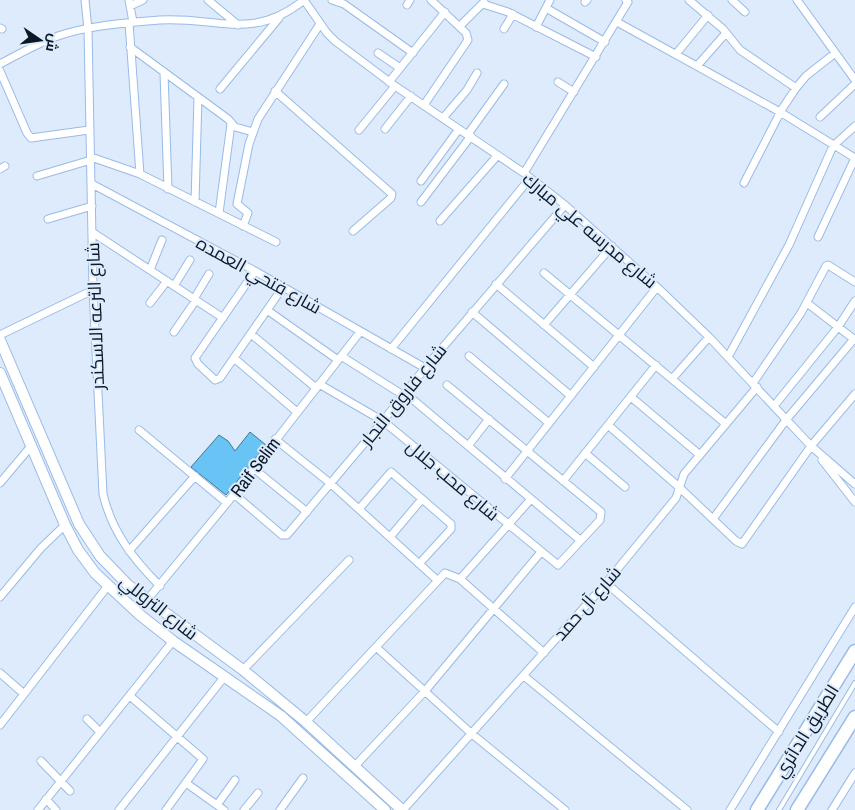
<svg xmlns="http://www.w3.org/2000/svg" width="855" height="810" font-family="'Archivo Narrow',Cairo,sans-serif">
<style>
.building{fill:#68c4f5;stroke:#427692}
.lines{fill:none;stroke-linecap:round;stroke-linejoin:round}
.lane-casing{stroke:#99bbe6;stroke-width:6}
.street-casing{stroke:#99bbe6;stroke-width:9}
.secondary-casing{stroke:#99bbe6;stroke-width:12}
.highway-casing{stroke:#99bbe6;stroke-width:15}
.lane{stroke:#fff;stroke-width:4}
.street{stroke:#fff;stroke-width:7}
.secondary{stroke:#fff;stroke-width:10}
.highway{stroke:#fff;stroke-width:12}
.labels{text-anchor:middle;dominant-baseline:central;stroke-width:4;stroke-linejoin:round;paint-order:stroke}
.street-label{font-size:18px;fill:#0b1827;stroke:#ddebfd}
</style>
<rect width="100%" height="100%" fill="#ddebfd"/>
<path class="building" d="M250,432L266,445L226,495L191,467L219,435L228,441L235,451Z"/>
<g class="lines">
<g class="lane-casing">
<path id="lane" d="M779,810L855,683"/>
</g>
<g class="street-casing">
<path id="street" d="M85,0L88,29L93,290L103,494C112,532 133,559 160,586
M129,0L133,22
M208,0L238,25
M304,0L327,33L335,41L395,86L524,173L565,205L657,287L709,337L811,446L855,484
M332,0L344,4L413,53
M689,0L723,29L740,50L796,88
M732,0L745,12
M797,0L855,80
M585,2L587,0
M483,4L508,12L596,57
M407,5L410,0
M130,6L143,0
M546,8L605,42
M617,22L780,112L855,158
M129,23L140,174
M460,26L484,2
M536,27L550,0
M0,28L2,29
M504,29L513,14
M130,47L228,119L235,127L253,132
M378,53L400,68
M676,54L708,15
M0,64C19,54 38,43 58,36C90,25 126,23 159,20C216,16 252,42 304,0
M697,66L726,33
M0,71L27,133L31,138L89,130
M164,73L168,189
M389,82L445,12
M558,82L574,92
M220,89L279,18
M275,91L392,194L391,198L353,231
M424,105L468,40L466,33L431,0
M820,117L855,84
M443,118L467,90L477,73
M385,129L411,96
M359,130L395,86
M468,134L504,84
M91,157L140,174L276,242
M0,169L5,166
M524,173L628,2L626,0
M37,176L91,160
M421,181L459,129
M744,183L782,109L796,88L806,76L834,54
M92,184L255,271L425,368
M195,202L198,97
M421,202L471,136
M219,213L231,124
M48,219L92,206
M440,221L497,156
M243,226L248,213L237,204L249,144L258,119L320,24
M92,232L223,318
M818,237L855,158
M150,270L162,240
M255,271L195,358L198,364L215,380L220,378L283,287
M544,273L726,424
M496,284L594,367
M174,286L190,260
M194,299L209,274
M150,303L167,281
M807,303L855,340
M267,310L338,360
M472,312L571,396
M544,325L612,246
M174,332L196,300
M251,334L316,388
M0,335L93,290
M391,349L530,178
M341,356L403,395
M469,356L549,423
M728,357L789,245L833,146L855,126
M234,358L297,412
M672,379L709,337
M753,383L801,313L826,266L828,265L855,282
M319,384L383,421L558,565L600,520L601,512L447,385
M405,393L580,540
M631,397L700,455
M774,406L838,327L855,301
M608,425L680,488L736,541L742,544L811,446L855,394
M139,430L227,503
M275,439L330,483L437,580
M468,446L489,419
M585,453L625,487
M822,460L855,502
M253,468L307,512
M505,479L657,287
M563,481L656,365
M0,483L32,445
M234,494L282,535H287L383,421L425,368L565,205
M359,509L391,472L451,524V529L419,564
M713,519L786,420L854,339
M390,537L422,499
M129,551L195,476
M460,579L531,499
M606,583L779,732
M0,597L41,548L65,525
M147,600L227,503L360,332
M376,647L472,734L565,810
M243,670L349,560
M0,673L24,694
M524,676L687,810
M130,696L203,759L166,810
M87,719L100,732
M306,722L445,573L460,579L544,653
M0,725L107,587
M41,761L70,791
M355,766L425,691L541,552
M186,783L224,810
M46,799L56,810
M217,805L235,780
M38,810L173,641
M119,810L225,676
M244,810L258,793
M280,810L303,778
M403,810L606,583L676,498L684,474L757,387
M730,810L855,607
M832,810L855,773"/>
</g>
<g class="secondary-casing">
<path id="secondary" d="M0,340L79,524L100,556L128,585L243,670L306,722L402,810
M0,373L65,525L78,550L95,573L140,615L173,641L281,716L385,810"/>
</g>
<g class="highway-casing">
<path id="highway" d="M757,810L855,651
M797,810L855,717"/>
</g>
<use href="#lane" class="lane"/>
<use href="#street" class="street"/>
<use href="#secondary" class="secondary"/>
<use href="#highway" class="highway"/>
</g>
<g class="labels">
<g class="street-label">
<text transform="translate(590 230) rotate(40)">شارع مدرسه علي مبارك</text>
<text transform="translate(259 275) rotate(29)">شارع فتحي العمده</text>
<text transform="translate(95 316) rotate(-92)">شارع الترعه الاسكندر</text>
<text transform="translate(403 395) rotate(-51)">شارع فاروق النجار</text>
<text transform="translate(255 467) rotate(-53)">Raif Selim</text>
<text transform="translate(453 480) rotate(40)">شارع محب جلال</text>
<text transform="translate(587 603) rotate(-49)">شارع آل حمد</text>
<text transform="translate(159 607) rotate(38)">شارع التروللي</text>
<text transform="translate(806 731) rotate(-58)">الطريق الدائري</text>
</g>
</g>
<g transform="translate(40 40) rotate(103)" stroke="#ddebfd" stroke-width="4" paint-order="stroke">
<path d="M0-4L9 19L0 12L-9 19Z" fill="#0b1827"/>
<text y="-8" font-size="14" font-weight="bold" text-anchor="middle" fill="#0b1827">ش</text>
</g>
</svg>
